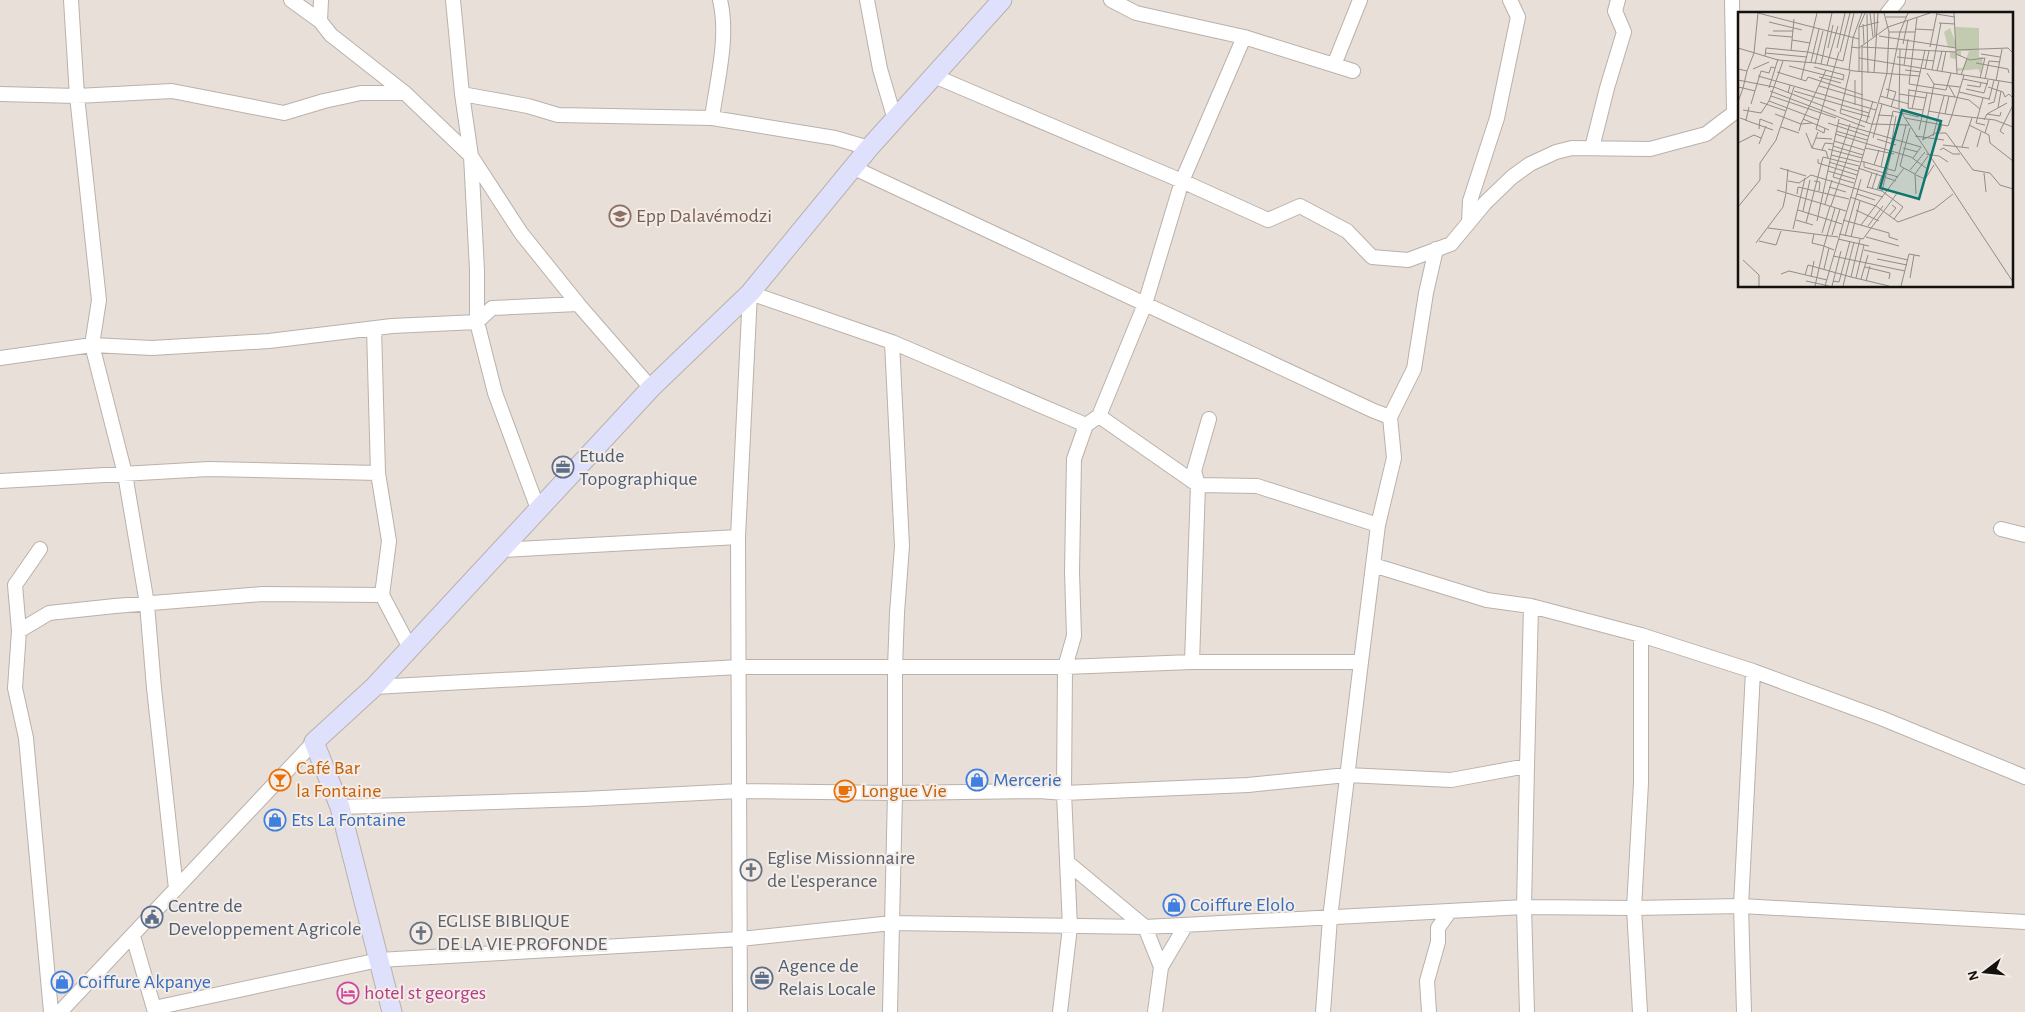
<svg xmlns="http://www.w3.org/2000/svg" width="2025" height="1012" font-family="'Alegreya Sans',sans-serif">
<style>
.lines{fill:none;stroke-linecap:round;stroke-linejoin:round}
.street-casing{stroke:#b9b1ab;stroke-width:16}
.secondary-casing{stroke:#b9b1ab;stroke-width:21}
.street{stroke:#fff;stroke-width:14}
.secondary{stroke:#dfe1fc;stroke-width:19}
.labels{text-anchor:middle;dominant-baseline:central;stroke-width:4;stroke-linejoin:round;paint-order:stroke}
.education-label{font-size:20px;fill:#785e54;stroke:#f4ece6;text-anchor:start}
.service-label{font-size:20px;fill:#4e5e75;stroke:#f4ece6;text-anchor:start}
.food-label{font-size:20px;fill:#c56008;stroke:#f4ece6;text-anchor:start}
.shop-label{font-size:20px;fill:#366cbe;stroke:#f4ece6;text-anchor:start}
.worship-label{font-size:20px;fill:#5b616d;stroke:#f4ece6;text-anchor:start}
.hotel-label{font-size:20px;fill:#b23c85;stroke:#f4ece6;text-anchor:start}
.inset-road{fill:none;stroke:#928c87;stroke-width:1}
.view{fill:#0f766e;fill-opacity:0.15;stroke:#0f766e;stroke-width:2.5}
.inset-edge{fill:none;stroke:#13100e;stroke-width:2.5}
</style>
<rect width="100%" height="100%" fill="#e7dfd8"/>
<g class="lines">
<g class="street-casing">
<path id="street" d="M71,0L77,96L99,300L92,345L125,474L147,604L154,688L176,889
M291,0L320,21L331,35L405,93L471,156L521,233L578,304L651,388
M453,0L462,94L471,156L477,270V322L495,393L538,509
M867,0L880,69L895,120
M1111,0L1136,13L1244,37L1353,71
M1732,0L1734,112
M1887,14L1898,0
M320,21L321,0
M1334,65L1360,0
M934,76L1182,181L1268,220L1300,206L1347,231L1372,257L1408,260L1451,244L1485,203L1512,177L1530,164L1556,152L1572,148L1650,149L1706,134L1739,109
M0,94L77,96L172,91L284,113L324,101L361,93H405
M462,94L528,106L558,115L712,118L835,138L869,148
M712,118C717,80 729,37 720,0
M1592,148L1607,88L1624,32L1615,11L1618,0
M854,168L1374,411L1390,417
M1469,222L1470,201L1497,118L1518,17L1510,0
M374,328L378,473L389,541L382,595L410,648
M0,358L92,345L152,348L269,341L392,326L477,322L492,308L578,304
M1099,416L1198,485L1257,486L1378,525
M0,481L209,469L378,473
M2001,529L2025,535
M40,549L15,585L19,631L15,688L26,738L51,1012
M501,550L738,537
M1373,565L1487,600L1531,606L1641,635L1753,671L1881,718L2025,777
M19,631L49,613L115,606L262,594L382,595
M1192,662L1198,485L1194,471L1209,419
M374,687L739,667H1065L1192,662H1361L1378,525L1394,458L1390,417L1414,369L1426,293L1436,249
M1527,766L1531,606
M340,807L583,799L739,791L895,793L1039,791L1064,793L1248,785L1347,775L1451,780L1527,766L1524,907L1527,1012
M1068,863L1145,927L1161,967L1155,1012
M133,936L155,1012
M1161,967L1186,925
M154,1008L379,960L740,939L892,923L1145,927L1524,907L1634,908L1741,906L2025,922
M60,1012L314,742
M740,1012L738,537L750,293L892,342L1086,425
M890,1012L895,793V668L897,613L902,546L892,342
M1060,1012L1070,927L1064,793L1065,667L1074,636L1072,572L1074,459L1086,425L1099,416L1145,304L1182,181L1244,37
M1323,1012L1330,918L1361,662
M1429,1012L1427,981L1438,942V928L1450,911
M1640,1012L1634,908L1641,783V635
M1744,1012L1741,906L1753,671"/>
</g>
<g class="secondary-casing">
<path id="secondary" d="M392,1012L340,807L314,742L374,687L651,388L750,293L869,148L1002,0"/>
</g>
<use href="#street" class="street"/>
<use href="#secondary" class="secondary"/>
</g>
<defs>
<g id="school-ring" transform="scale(1.125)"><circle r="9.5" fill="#f4ece6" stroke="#8d6e63" stroke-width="1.5"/><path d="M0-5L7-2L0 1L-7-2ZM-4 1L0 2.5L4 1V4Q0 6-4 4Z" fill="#8d6e63"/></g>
<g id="office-ring" transform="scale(1.125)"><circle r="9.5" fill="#f4ece6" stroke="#5c6f8a" stroke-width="1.5"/><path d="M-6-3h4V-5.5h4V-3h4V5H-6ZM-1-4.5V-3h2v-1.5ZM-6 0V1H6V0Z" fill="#5c6f8a"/></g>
<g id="bar-ring" transform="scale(1.125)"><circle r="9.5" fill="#f4ece6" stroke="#e8710a" stroke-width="1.5"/><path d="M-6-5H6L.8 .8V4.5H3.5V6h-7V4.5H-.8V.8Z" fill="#e8710a"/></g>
<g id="shop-ring" transform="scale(1.125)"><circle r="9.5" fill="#f4ece6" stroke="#3f7fe0" stroke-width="1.5"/><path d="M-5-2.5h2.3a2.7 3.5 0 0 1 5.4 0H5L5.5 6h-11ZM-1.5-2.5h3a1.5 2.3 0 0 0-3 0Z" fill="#3f7fe0"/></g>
<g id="cafe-ring" transform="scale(1.125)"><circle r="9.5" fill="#f4ece6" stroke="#e8710a" stroke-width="1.5"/><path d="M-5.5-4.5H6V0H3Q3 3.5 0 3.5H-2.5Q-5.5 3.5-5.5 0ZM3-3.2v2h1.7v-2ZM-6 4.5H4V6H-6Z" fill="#e8710a"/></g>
<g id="church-ring" transform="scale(1.125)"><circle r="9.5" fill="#f4ece6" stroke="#6b7280" stroke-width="1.5"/><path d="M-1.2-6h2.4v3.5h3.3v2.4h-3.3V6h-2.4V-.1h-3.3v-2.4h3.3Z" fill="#6b7280"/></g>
<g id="civic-ring" transform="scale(1.125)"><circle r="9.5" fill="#f4ece6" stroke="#5c6f8a" stroke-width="1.5"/><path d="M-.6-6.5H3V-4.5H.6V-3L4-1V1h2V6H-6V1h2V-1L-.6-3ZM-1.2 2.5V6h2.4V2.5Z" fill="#5c6f8a"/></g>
<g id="hotel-ring" transform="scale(1.125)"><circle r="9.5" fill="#f4ece6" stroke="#d1479c" stroke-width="1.5"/><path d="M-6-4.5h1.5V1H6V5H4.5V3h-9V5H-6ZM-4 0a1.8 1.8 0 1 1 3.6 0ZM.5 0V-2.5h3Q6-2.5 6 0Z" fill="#d1479c"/></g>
</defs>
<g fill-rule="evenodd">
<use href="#school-ring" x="620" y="216"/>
<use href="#office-ring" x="563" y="467"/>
<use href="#bar-ring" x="280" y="780"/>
<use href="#shop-ring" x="977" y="780"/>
<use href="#cafe-ring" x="845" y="791"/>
<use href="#shop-ring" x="275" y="820"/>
<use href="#church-ring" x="751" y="870"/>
<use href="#shop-ring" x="1174" y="905"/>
<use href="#civic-ring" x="152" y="917"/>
<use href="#church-ring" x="421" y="933"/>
<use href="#office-ring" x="762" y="978"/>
<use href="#shop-ring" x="62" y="982"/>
<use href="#hotel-ring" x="348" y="993"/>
</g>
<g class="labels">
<g class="education-label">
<text x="636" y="216">Epp Dalavémodzi</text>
</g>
<g class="service-label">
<text x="579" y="456">Etude<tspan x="579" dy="23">Topographique</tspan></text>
<text x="168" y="906">Centre de<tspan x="168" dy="23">Developpement Agricole</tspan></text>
<text x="778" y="966">Agence de<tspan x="778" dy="23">Relais Locale</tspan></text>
</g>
<g class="food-label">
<text x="296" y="768">Café Bar<tspan x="296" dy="23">la Fontaine</tspan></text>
<text x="861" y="791">Longue Vie</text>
</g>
<g class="shop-label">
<text x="993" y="780">Mercerie</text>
<text x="291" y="820">Ets La Fontaine</text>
<text x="1190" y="905">Coiffure Elolo</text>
<text x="78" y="982">Coiffure Akpanye</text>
</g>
<g class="worship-label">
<text x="767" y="858">Eglise Missionnaire<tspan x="767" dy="23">de L'esperance</tspan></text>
<text x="437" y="921">EGLISE BIBLIQUE<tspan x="437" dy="23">DE LA VIE PROFONDE</tspan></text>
</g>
<g class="hotel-label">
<text x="364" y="993">hotel st georges</text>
</g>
</g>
<g transform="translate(1738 12)">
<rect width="275" height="275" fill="#e7dfd8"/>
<path d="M217,15L241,16V45H245L243,62L240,57L219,59V56H225L231,39H223V44L218,43V47L212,46V40H218V36L210,35L206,20L212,16L217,29Z" fill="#c2caaf"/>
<path class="inset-road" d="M132,1L135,25M136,1L137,24M216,1L219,62M129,2L130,61M198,2L217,5M148,5H168M179,5L171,72L208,78L213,61M31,10L64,18M201,11L217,12M125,12L126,32M121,15L141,10M150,15L192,1M177,17L195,18M35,19H55M151,20H177M30,23L54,25M141,24L218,36M54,28L72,31M165,32L170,8M113,35L121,36L150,15M124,35L218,40M192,35L199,1M0,36L40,48L78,51L116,59L182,64M90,36L95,13M99,36L107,1M162,37L161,97L275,270M218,38L270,36L275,41M53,39L56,7M101,40L95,60L106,63L105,67M102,40L112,1M16,41L20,1L121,27M27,41L69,45M218,42L232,48L247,46L242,66M243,42L262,45M27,44L28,36L70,40L105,49L116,1M159,45L196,49M121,46L275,71M45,49L31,89L81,108M73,50L81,17M238,51L270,57L271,61M77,52L85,19M83,52L94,1M89,53L100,14M166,53L170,27M51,54L106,68M76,55L95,60L78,117L86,121L87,116M0,57L9,59L16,41M15,57L31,50M187,57L191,39M111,58L115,26L124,1M167,58L183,60M194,58L203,11M9,59L5,76L17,79M112,59L102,101L133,112L171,113M199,59L204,39M204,59L208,39M39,60L68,69L70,65L125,83M121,60V15L127,1M136,61L140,1M189,61L196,72L222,75M223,63L229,47M20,64L52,73M81,65L103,71M225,67L250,72M247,67L251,49L262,50M0,68L36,75L98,99M63,68L79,1M258,69L264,37M229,73L242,75L243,71M81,74L139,91M211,74L217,85L231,88L242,97M0,75L5,76L0,90M250,75L265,80L267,85L271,82L275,86M31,76L40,47M148,77L158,80L153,95M171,77L170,96L185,98M228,77L246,81L250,68M171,78L217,85M32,79L127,115M56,79L131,101M221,80L251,87M50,81L52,73L138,98M161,82L188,86M33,84L98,106M142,84L171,92M149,86L162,20L170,1M245,86L238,111L247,113M251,88L256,68M22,90L48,99M141,91L161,97M13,92L23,59L31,61L33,55L37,56M250,92L256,90L261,69M117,93V68M260,96L263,79M103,97L132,105M174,97L187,38M5,98L23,101L31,89M190,99L214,103L226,63M37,102L63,112L88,58M207,102L211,84M249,102L262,104L263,100M140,103L156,104M2,106L8,108L11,95M167,106L210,114L214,103L257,108L275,115M65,107L91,118M7,108L35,118M246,108L249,102L269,91M90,111L130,124M100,111L183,135L175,146M128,111L135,89M112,112L95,165L116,171M231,113L247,121L251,108M43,115L61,121M172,116L162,154L177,162L178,182M21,117L22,107L35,112M181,118L189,81M61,119L63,112L74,111M98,119L129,128M80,120L74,136L88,139L90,146M68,121L74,136M199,121H208L235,158L252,161L262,173L275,177M247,121L251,123L252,131L275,149M97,122L173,145L188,156M266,122L262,119L275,93M177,124L206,128M195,124L206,84M78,126L94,127M135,126L144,92M139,127L158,133M184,128L202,119L204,112M185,128L196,72M96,129L126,138M0,131L16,123L23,126M21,132L28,114M205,133L231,136M95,134L125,143M153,134L158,104M224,135L234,106M239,135L243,120M127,136L156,142M165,136L180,140M90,137L124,146M84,138L87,131L96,132M202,138L205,136L215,142H222M188,142L201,144L210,150M93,143L122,150M80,147V151L119,163M123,149L157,159L168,113M91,150L120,159M126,150V155L160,165M136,153L141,138M143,155L155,99L181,105M42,156L68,164M120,156L158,169M172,158L187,140M90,159L117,167M246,161L248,180M177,162L190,144M178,163L187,167L196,153M50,169L61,171L73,163L145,185M76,169L82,170L81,179M91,175L108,180M129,175L144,179L165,195L156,207M129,176L134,161M134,177L139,161M39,178L108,199M139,178L144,163M144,179L162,104M48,180L50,157M59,182L60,175L111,187M119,182L137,188M112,185L138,194L160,210L196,197L215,182M87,192L94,168M93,194L124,103V33M0,195L22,168V151L38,128L56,75M60,198L104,212M118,198L141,209M65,199L72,168M151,204L158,196L154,193M58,208L75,213M105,208L151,221V225L160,228M79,209L101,107M68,211L85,145L121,154M123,213L166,156M130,214L145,194M30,216L100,225M55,217L67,166M84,221L92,194M76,222L74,231L86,234L77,274M101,222L125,227L160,180M94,223L102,197M107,224L123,167M113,225L122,189M128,225L161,234M100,227L131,234M21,229L38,233L43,219M18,231L45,195L48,181M96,238L86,234L97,196M126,238L170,248M95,244L167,259M139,247L169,253M5,248L21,263V274M127,255L152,261L151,267M86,257L91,236M43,262L51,259L89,268M67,263L70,253L113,265L122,227M73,265L76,249M113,265L151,274M118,266L126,233M172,266L176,243M123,267L130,243M68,269L91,274M95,269L101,270L112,229M128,269L132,254M87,274L149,61L151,20L146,1M94,274L103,239M105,274L116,230M163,274L171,242L182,244"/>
<path class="view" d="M164,98L203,109L181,187L142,176Z"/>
<rect width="275" height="275" class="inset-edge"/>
</g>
<g transform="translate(1985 972) rotate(254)" stroke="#f4ece6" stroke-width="4" paint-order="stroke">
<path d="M0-4L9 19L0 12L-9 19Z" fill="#13100e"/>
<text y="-8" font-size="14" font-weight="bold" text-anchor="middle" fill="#13100e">N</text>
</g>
</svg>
